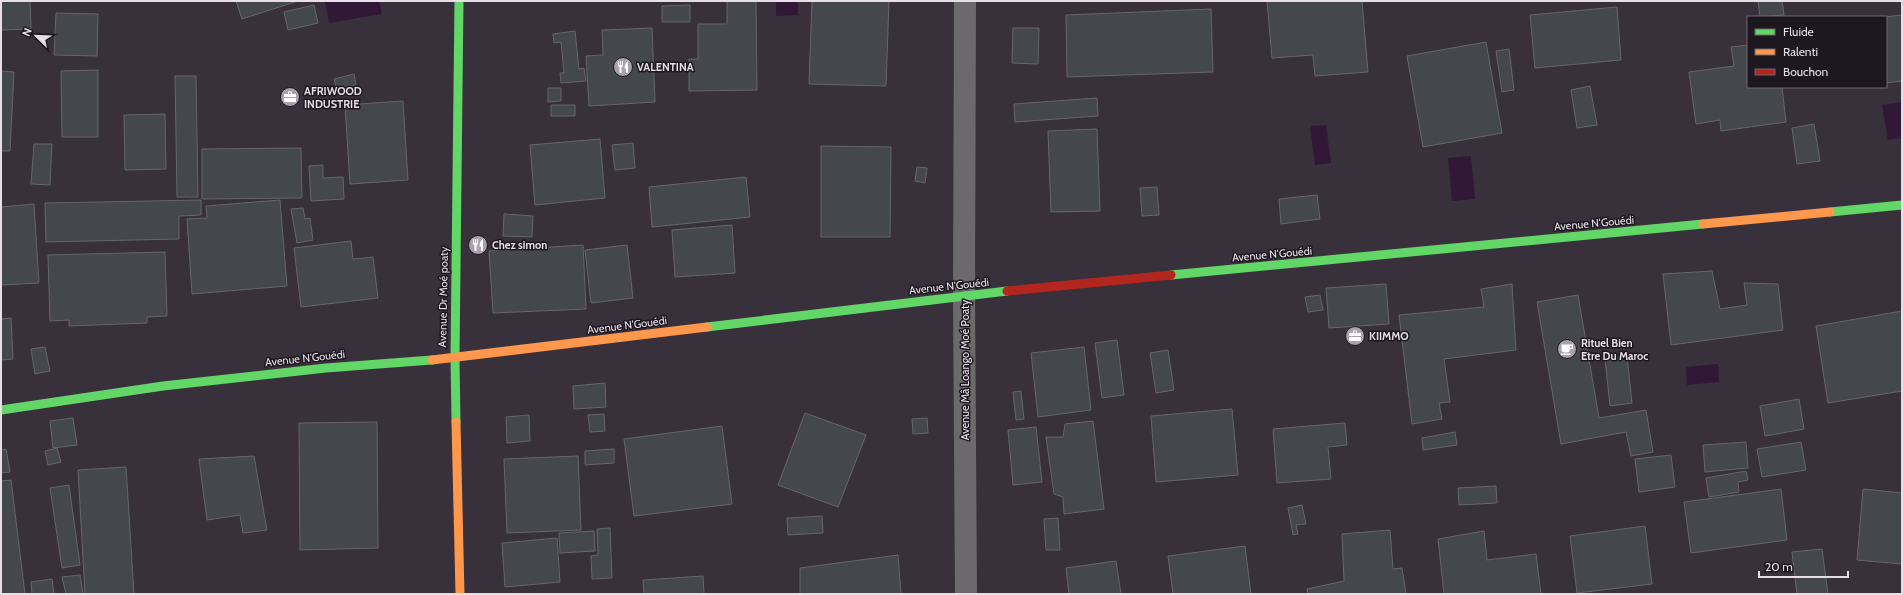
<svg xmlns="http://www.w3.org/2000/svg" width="1903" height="595" font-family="Cabin,sans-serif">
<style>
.water{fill:#311837}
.building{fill:#44474b;stroke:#65676c}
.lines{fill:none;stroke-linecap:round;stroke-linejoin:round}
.street{stroke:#6c696d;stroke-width:22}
.fast{stroke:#63d668;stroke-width:9}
.slow{stroke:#ff974d;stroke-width:9}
.jam{stroke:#b3261e;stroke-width:9}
.labels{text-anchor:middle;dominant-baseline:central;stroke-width:3;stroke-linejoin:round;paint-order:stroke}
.poi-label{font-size:11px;font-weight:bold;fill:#e7dee9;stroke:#1d171f;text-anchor:start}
.street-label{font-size:11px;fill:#e7dee9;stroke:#1d171f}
</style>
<rect width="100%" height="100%" fill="#38303a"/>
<path class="water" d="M333,1H379L382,14L329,23L325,2Z
M776,1H798V15L776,16Z
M1902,102V138L1888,140L1882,105Z
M1326,125L1331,163L1315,165L1310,126Z
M1471,156L1475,199L1452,201L1448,158Z
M1718,364L1719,382L1687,385L1686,367Z"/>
<path class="building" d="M1,1H30L31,29L1,30Z
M236,1H298L242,19Z
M727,1H756L757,90L689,91V59H698V24H727Z
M812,1H889L886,86L809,84Z
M1267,1H1362L1368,72L1315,76L1313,55L1272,58Z
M1758,1H1782L1784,15L1760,17Z
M314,5L318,23L288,30L284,12Z
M690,5V22H662V6Z
M1617,7L1621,60L1535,68L1530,15Z
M1211,9L1213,72L1067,77L1066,15Z
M56,13L98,14L97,56L54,55Z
M1902,15V81L1886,83L1885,17Z
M652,28L655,102L589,106L586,56L603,55L602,30Z
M1013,28H1039L1038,64L1012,63Z
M575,31L579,69L584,68L586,81L561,83L560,73H564L561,42L554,43L553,34Z
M1486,42L1502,133L1423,147L1407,56Z
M1748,45V87H1782L1786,122L1721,131L1720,120L1696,124L1689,72L1734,66L1731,47Z
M1509,49L1514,90L1502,92L1496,51Z
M98,70V137H62L61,71Z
M1,71L14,72L10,151H1Z
M354,74L356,85L337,90L334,79Z
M175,76H196L198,197H177Z
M1590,86L1597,125L1577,128L1571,90Z
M548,88H561V101L548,102Z
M1097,98L1098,116L1015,122L1014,104Z
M403,101L408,180L350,184L345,105Z
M551,105H575V116H551Z
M165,114L166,169L125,170L124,115Z
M1814,124L1820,161L1797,164L1792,128Z
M1097,129L1100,211L1051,212L1048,131Z
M600,139L605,198L535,205L530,145Z
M633,143L635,168L615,170L612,145Z
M34,144H52L50,185L31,184Z
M821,146L891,147L890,237H821Z
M301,148L302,198L202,199V149Z
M323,165V178L343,177L344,199L311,201L309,166Z
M917,167L927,168L925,183L915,181Z
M746,177L750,217L652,227L649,187Z
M1157,187L1159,215L1142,216L1140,188Z
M1317,195L1320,219L1281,224L1279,199Z
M201,200V215L179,216V239L46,242L45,203Z
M280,200L287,286L192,294L187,219L207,218L206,206Z
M34,204L39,283L1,285V207Z
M303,208L305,219L310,218L313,240L297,243L291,209Z
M504,214L533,216L532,237L503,236Z
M732,225L735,273L675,277L672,230Z
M351,241L353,259L373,257L378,298L301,307L294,248Z
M583,245L586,309L493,313L489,251Z
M627,245L633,298L591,303L585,250Z
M165,252L167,316L147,317V323L69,326V320L50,321L48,255Z
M1712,271L1720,309L1747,305L1744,283L1778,284L1783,330L1671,345L1663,274Z
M1386,284L1389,324L1329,328L1326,288Z
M1512,284L1516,350L1444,359L1450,402L1439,403L1442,419L1412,424L1399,315L1484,307L1481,289Z
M1320,295L1323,310L1308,312L1305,297Z
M1578,295L1599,418L1646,410L1653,452L1631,456L1626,432L1561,444L1537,302Z
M1902,311V391L1828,403L1816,326Z
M11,318L13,359L1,360V319Z
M1117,340L1124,395L1102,398L1095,343Z
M45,347L50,371L35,374L31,349Z
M1084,347L1091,410L1038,417L1031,353Z
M1168,350L1174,390L1156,393L1150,353Z
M1627,356L1632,403L1610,406L1605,359Z
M605,383L606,407L574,409L573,386Z
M1021,391L1024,419L1016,420L1013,392Z
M1799,399L1804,429L1765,436L1760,406Z
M1232,409L1238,475L1156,482L1151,416Z
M805,413L866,435L838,507L778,485Z
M604,414L605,431L590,432L588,415Z
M529,415L530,441L507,443L506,417Z
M73,418L77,445L53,448L50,421Z
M927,418L928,433L913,434L912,419Z
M1093,421L1104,509L1064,514L1063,497L1054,494L1046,437H1063L1065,424Z
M377,422L378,548L300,550L299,423Z
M1345,423L1347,445L1328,447L1331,479L1277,483L1273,429Z
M722,426L732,504L634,516L624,439Z
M1036,427L1042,482L1013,485L1008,430Z
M1455,432L1457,445L1423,450L1422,438Z
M1746,442L1748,468L1705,472L1703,445Z
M1801,442L1806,470L1762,477L1757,449Z
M57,448L61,462L48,465L45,451Z
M6,449L10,472L1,473V450Z
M614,449V463L585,465V451Z
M1671,455L1675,487L1639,492L1635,459Z
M254,456L267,530L243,533L240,515L207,520L199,459Z
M578,456L581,530L507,533L504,459Z
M126,467L134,594H85L78,470Z
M1746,471L1748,480L1738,482L1739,492L1709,497L1706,478Z
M11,480L25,594H1V481Z
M69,485L80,565L62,568L50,488Z
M1496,486L1497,503L1459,505L1458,488Z
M1781,489L1787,540L1691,553L1684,502Z
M1863,489L1902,493V564L1857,560Z
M1302,505L1306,524L1296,525L1298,534L1293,535L1288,508Z
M822,516L823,533L788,535L787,518Z
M1058,518L1060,550H1046L1044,519Z
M1645,526L1652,584L1577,593L1570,536Z
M610,528L612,578L592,579L591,556L598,555L597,529Z
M1390,530L1393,569L1402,568L1406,594H1308L1307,589L1344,581L1342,534Z
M594,531L595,551L560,553L559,533Z
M1484,531L1487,560L1536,554L1541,594H1444L1438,539Z
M557,538L560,582L505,587L502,543Z
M1245,546L1251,594H1173L1168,556Z
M1822,549L1828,594H1797L1792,552Z
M898,555L901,594H800V568Z
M1116,561L1121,594H1069L1066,568Z
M80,575L83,594H66L62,577Z
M703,576L704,594H644L643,580Z
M52,579L54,594H32L31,582Z"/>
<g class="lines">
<path class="street" d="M965,1L964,295L966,594"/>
<path class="fast" d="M1830,212L1902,205
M1171,275L1703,224
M707,327L1007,291
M1,410L163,386L326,368L432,360
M456,422L455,358L459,1"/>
<path class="slow" d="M1703,224L1830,212
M432,360L707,327
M456,422L460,594"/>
<path class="jam" d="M1007,291L1171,275"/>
</g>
<defs>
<g id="restaurant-disc" transform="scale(1)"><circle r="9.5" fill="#aaa1ac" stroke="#1d171f"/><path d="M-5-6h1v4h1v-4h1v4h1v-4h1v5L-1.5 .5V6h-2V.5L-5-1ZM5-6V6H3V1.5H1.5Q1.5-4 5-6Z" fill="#fff"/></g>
<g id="office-disc" transform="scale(1)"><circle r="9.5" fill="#aaa1ac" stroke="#1d171f"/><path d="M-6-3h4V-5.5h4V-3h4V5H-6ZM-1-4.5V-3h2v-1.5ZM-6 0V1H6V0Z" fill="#fff"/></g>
<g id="cafe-disc" transform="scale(1)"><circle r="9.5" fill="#aaa1ac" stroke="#1d171f"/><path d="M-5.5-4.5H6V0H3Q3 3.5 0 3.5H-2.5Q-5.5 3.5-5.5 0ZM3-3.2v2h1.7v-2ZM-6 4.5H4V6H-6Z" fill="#fff"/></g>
</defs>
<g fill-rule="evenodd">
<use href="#restaurant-disc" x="623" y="67"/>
<use href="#office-disc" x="290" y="97"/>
<use href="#restaurant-disc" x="478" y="245"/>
<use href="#office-disc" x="1355" y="336"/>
<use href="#cafe-disc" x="1567" y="349"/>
</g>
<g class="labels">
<g class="poi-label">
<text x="637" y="67">VALENTINA</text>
<text x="304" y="91">AFRIWOOD<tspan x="304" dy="13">INDUSTRIE</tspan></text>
<text x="492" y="245">Chez simon</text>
<text x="1369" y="336">KIIMMO</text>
<text x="1581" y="343">Rituel Bien<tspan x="1581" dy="13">Etre Du Maroc</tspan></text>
</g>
<g class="street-label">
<text transform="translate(1594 223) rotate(-5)">Avenue N'Gouédi</text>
<text transform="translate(1272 254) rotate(-5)">Avenue N'Gouédi</text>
<text transform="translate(949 286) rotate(-6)">Avenue N'Gouédi</text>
<text transform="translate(443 297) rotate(-89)">Avenue Dr Moé poaty</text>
<text transform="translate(627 325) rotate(-7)">Avenue N'Gouédi</text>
<text transform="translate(305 358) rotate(-6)">Avenue N'Gouédi</text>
<text transform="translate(965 370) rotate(-90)">Avenue Mâ Loango Moé Poaty</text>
</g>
</g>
<rect width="1903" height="595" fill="none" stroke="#e7dee9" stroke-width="4"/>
<rect x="1747" y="16" width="140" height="72" fill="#1d171f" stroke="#6e6770"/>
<rect x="1755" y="29" width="20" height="6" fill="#63d668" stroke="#6e6770"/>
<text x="1783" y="36" font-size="12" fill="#e7dee9">Fluide</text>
<rect x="1755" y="49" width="20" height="6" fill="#ff974d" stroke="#6e6770"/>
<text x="1783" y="56" font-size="12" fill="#e7dee9">Ralenti</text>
<rect x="1755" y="69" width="20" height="6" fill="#b3261e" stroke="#6e6770"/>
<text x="1783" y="76" font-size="12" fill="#e7dee9">Bouchon</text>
<g transform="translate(36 36) rotate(293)" stroke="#1d171f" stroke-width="3" paint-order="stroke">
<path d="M0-3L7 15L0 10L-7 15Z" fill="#e7dee9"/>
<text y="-6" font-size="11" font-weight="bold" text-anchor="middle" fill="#e7dee9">N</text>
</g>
<path d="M1759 571v6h89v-6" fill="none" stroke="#e7dee9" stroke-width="2"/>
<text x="1765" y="571" font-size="12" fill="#e7dee9" stroke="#1d171f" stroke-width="3" paint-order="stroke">20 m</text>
</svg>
